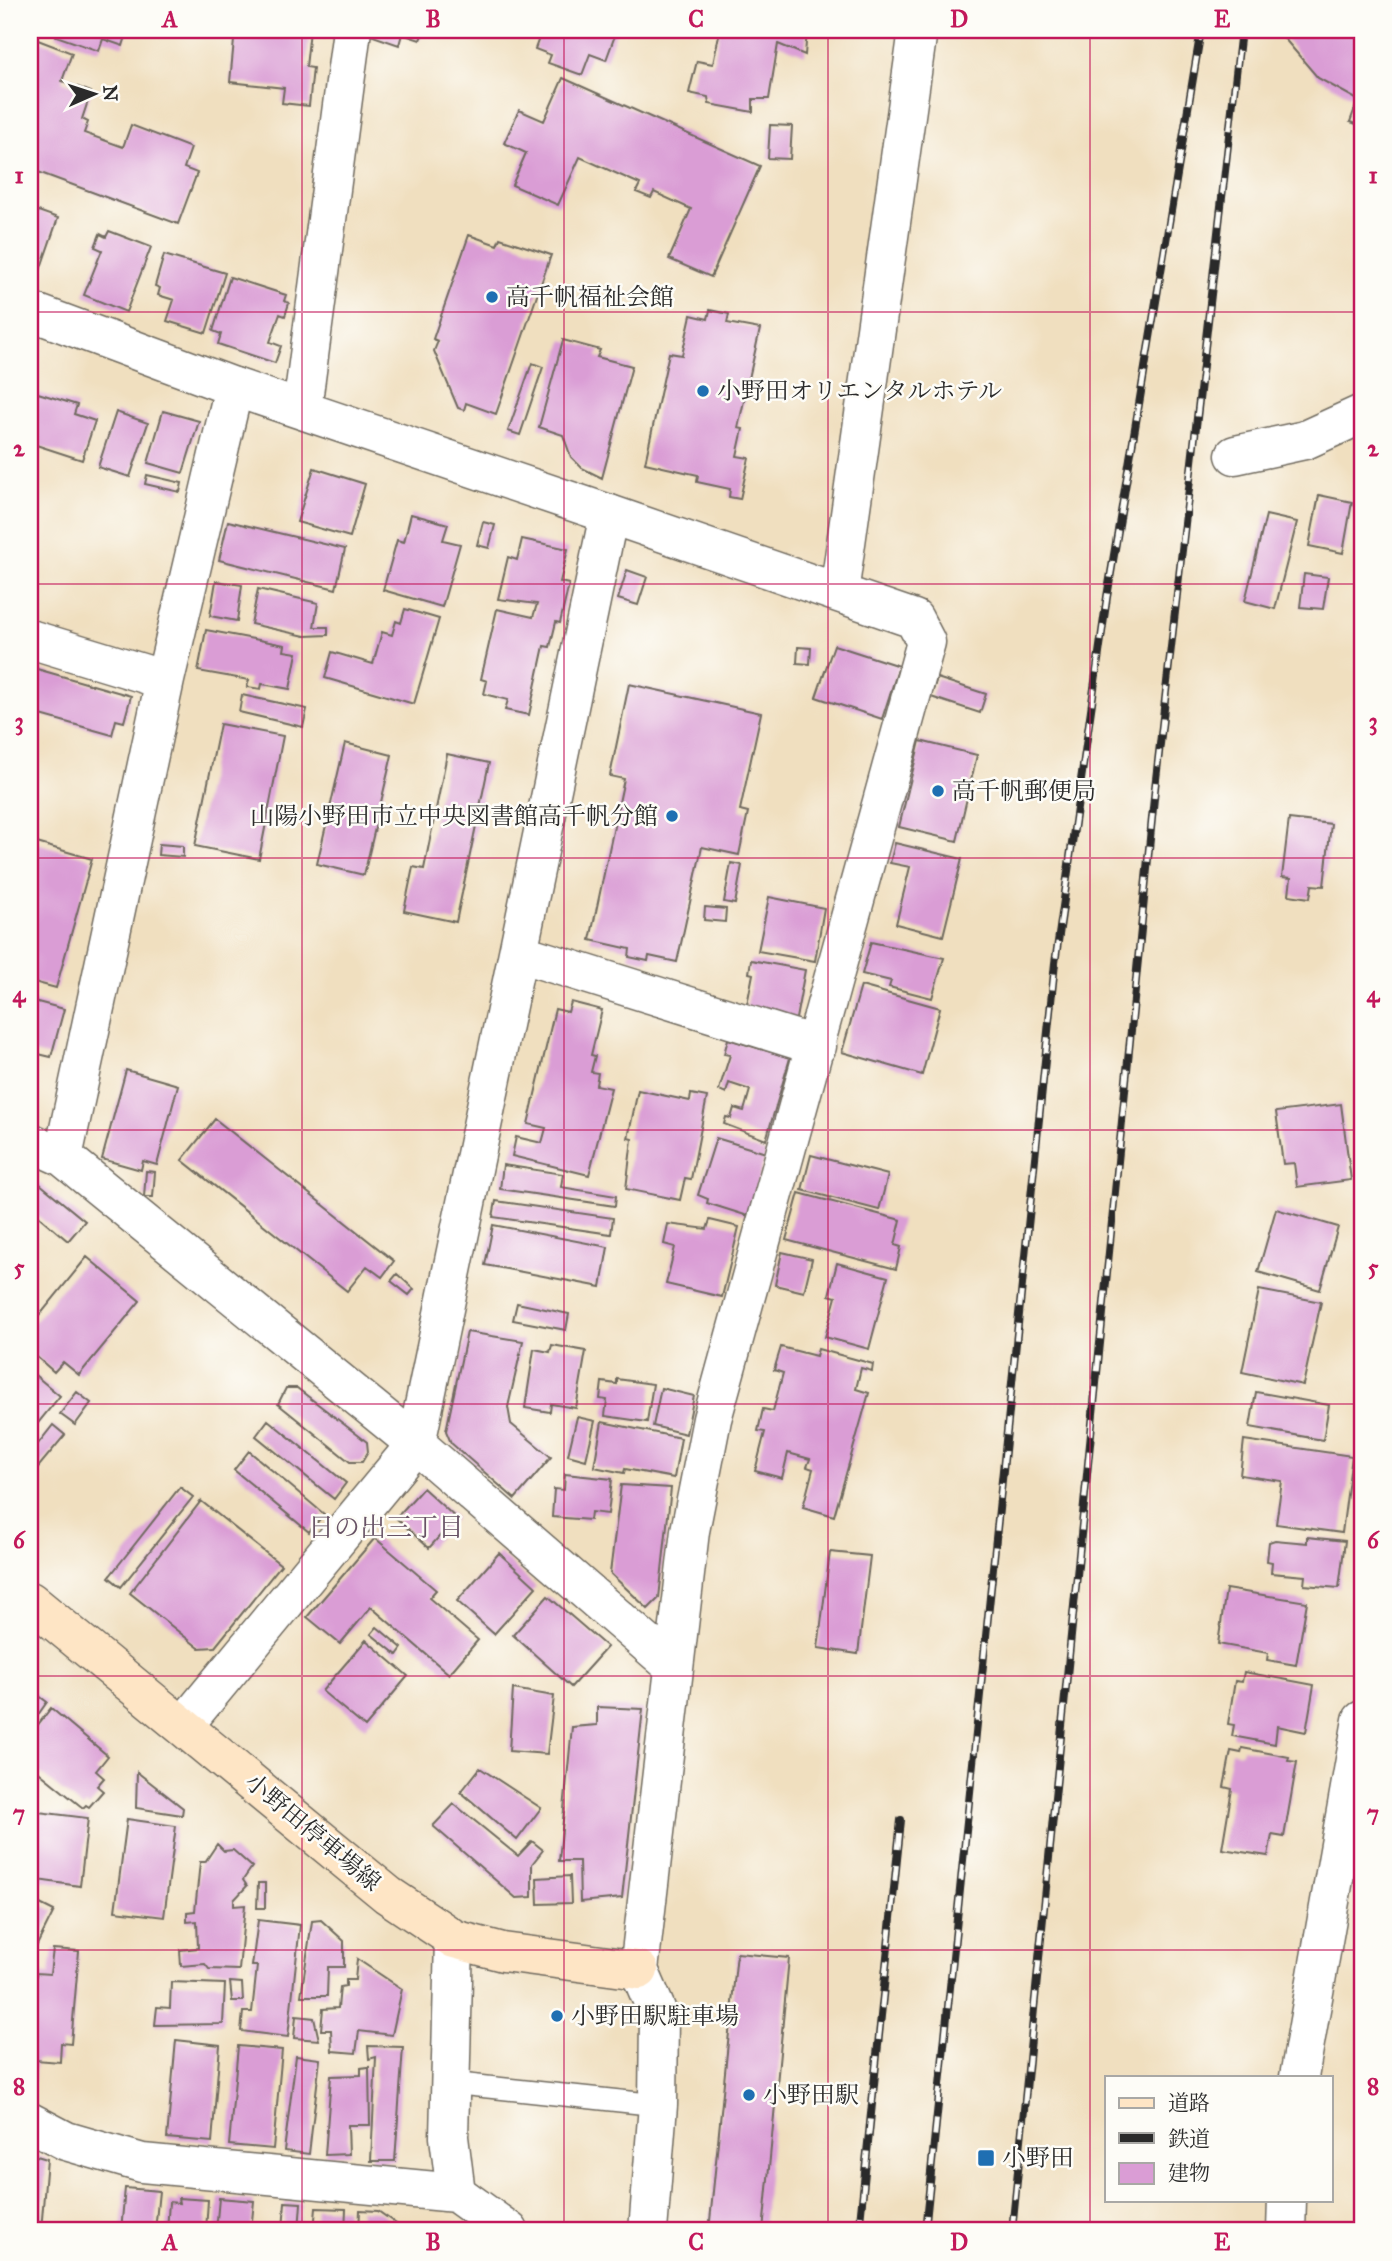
<svg xmlns="http://www.w3.org/2000/svg" width="1392" height="2261" font-family="'IM FELL Great Primer','Noto Serif JP',serif">
<style>
.building{fill:#da9dd5}
.lines{fill:none;stroke-linecap:round;stroke-linejoin:round}
.service-casing{stroke:#706a5f;stroke-width:24}
.minor-casing{stroke:#706a5f;stroke-width:41}
.tertiary-casing{stroke:#706a5f;stroke-width:41}
.secondary-casing{stroke:#706a5f;stroke-width:41}
.service{stroke:#fff;stroke-width:21}
.minor{stroke:#fff;stroke-width:38}
.tertiary{stroke:#fff;stroke-width:38}
.secondary{stroke:#fee5c5;stroke-width:38}
.rail-casing{stroke:#2b2b2b;stroke-width:8}
.rail{stroke:#fdfcf7;stroke-width:5;stroke-dasharray:16;stroke-linecap:butt}
.grid{fill:none;stroke:#c2185b;stroke-width:2;stroke-opacity:0.55}
.poi-dot{fill:#1f6fb2;stroke:#fdfcf7;stroke-width:2.5}
.labels{text-anchor:middle;dominant-baseline:central;stroke-width:5;stroke-linejoin:round;paint-order:stroke}
.poi-label{font-size:24px;fill:#2b2b2b;stroke:#fdfcf7;text-anchor:start}
.street-label{font-size:24px;fill:#2b2b2b;stroke:#fdfcf7}
.neighbourhood-label{font-size:26px;fill:#685366;stroke:#fdfcf7}
.neatline{fill:none;stroke:#c2185b;stroke-width:2.5}
.grid-label{font-size:23px;text-anchor:middle;font-weight:bold;fill:#c2185b}
</style>
<rect width="100%" height="100%" fill="#fdfcf7"/>
<filter id="ink" filterUnits="userSpaceOnUse"><feTurbulence type="fractalNoise" baseFrequency=".0143" numOctaves="2"/><feDisplacementMap in="SourceGraphic" scale="14" xChannelSelector="R" yChannelSelector="G"/><feConvolveMatrix kernelMatrix="1 2 1 2 8 2 1 2 1" color-interpolation-filters="sRGB"/></filter>
<filter id="wash" filterUnits="userSpaceOnUse"><feTurbulence type="fractalNoise" baseFrequency=".00686" numOctaves="4" result="noise"/><feDisplacementMap in="SourceGraphic" scale="28" xChannelSelector="R" yChannelSelector="G"/><feGaussianBlur stdDeviation="1.57" result="paint"/><feColorMatrix in="noise" values="0 0 0 0 0 0 0 0 0 0 0 0 0 0 0 0 0 1.4 0 .05"/><feComposite in="paint" operator="in"/></filter>
<g filter="url(#wash)">
<rect width="100%" height="100%" fill="#f0dfbf"/>
<g id="blocks">
<path class="building" d="M58,30H128L123,46L103,39L99,51L56,36Z
M235,30H310L306,67L313,68L309,106L282,103L284,88L230,82Z
M372,30H424L420,40L402,34L399,45L370,35Z
M542,30H617L606,60L590,54L582,75L548,63L551,55L535,49Z
M720,30H807L805,55L778,44L769,99H753V112L709,104L708,97L689,93L697,61L713,64Z
M1288,30H1362V126L1350,122L1358,100L1318,78L1284,38Z
M30,37L72,53L62,81L91,92L82,119L88,122L84,133L123,147L131,125L191,148L184,168L197,173L178,224L30,169Z
M563,78L760,166L711,277L669,259L691,209L654,192L651,198L636,192L640,184L580,157L558,205L512,185L526,153L504,143L519,110L544,121Z
M770,125L792,126L790,159L768,158Z
M30,208L58,218L36,282L30,280Z
M109,231L151,247L126,312L84,295L102,250L95,247L100,234L106,237Z
M469,235L497,245L500,238L551,255L496,414L466,403L464,410L458,408L434,351L438,341L433,339Z
M164,255L225,273L206,333L167,321L174,300L158,295L160,288L155,286Z
M230,277L286,295L284,301L289,303L285,316L280,314L270,342L281,346L275,363L218,344L221,334L213,331Z
M710,310L729,314L727,323L760,329L738,428L743,429L737,456L749,458L740,499L729,497L730,489L697,482L698,475L645,463L669,353L682,355L691,315L708,319Z
M563,340L600,350L597,357L632,366L602,478L582,468L571,457L563,435L539,427Z
M532,363L543,367L520,435L508,431Z
M38,393L77,405L74,414L95,421L82,460L30,443V420Z
M163,411L199,421L183,473L148,463Z
M116,412L148,423L130,477L98,467Z
M314,468L365,484L350,537L297,522Z
M147,475L182,483L180,492L145,484Z
M1319,495L1352,502L1343,553L1309,546Z
M411,514L448,524L443,540L460,544L442,607L383,590L397,540L404,542Z
M1266,515L1297,522L1275,609L1245,601Z
M228,521L345,549L336,589L219,560Z
M483,522L495,525L489,548L477,545Z
M522,539L568,549L560,582L569,584L560,623L556,622L550,647L544,646L529,715L505,710L508,700L484,694L487,681L481,679L497,609L533,617L537,604L498,599L508,557L517,560Z
M627,570L647,577L638,605L618,599Z
M1304,574L1328,577L1323,609L1300,607Z
M216,581L242,585L237,621L210,616Z
M258,589L318,603L314,627H328V635L305,636L251,624Z
M405,609L439,619L414,704L325,678L332,652L373,664L382,632L392,635L396,621L401,623Z
M206,630L285,645L284,651L297,653L290,689L262,684L261,689L247,687L249,680L198,671Z
M834,645L899,666L882,719L816,697Z
M798,647L811,648L810,664L797,663Z
M30,667L131,696L124,722L116,720L112,735L30,712Z
M937,678L986,694L980,713L931,697Z
M629,684L761,713L740,810L748,812L739,855L702,847L677,962L649,956L648,961L629,957L630,949L590,940L624,779L610,776Z
M242,695L307,709L303,727L239,712Z
M220,724L283,736L259,859L195,846Z
M920,741L977,755L957,841L899,827Z
M345,743L392,755L364,875L317,864Z
M447,754L489,763L456,922L404,911L413,867L424,869Z
M1289,819L1331,824L1324,886L1312,885L1310,898L1289,895L1291,878L1282,877Z
M30,841L92,859L56,988L30,981Z
M895,843L962,859L943,936L896,924L910,867L890,863Z
M159,844L183,846V857L158,855Z
M731,863L742,865L735,904L724,902Z
M769,897L824,908L815,961L758,951Z
M705,907L726,909L725,922L704,920Z
M871,942L944,958L932,998L889,987L891,981L862,974Z
M751,960L805,970L795,1024L745,1015L753,974L749,973Z
M861,986L940,1008L922,1075L842,1052Z
M30,1000L64,1009L51,1057L30,1052Z
M571,1002L602,1010L591,1055L595,1056L591,1072L598,1073L596,1085L611,1088L589,1175L512,1156L516,1137L542,1143L546,1128L528,1124L555,1009L568,1012Z
M728,1039L790,1058L766,1140L724,1124L726,1117L731,1118L734,1108L744,1111L750,1090L729,1083L726,1093L719,1090L730,1055L724,1054Z
M126,1070L178,1085L157,1165L143,1161L141,1170L102,1159Z
M638,1090L690,1101L691,1094L707,1097L691,1179L685,1178L680,1200L626,1189L632,1139L628,1138Z
M1341,1104L1351,1180L1297,1187L1294,1163L1283,1164L1276,1112Z
M215,1119L394,1261L382,1277L367,1266L347,1291L182,1160Z
M716,1138L766,1153L748,1216L707,1203L708,1199L698,1195Z
M811,1155L888,1175L879,1210L802,1190Z
M503,1165L563,1174L561,1187L616,1196L615,1206L500,1189Z
M146,1171L155,1172L153,1197H144Z
M34,1179L85,1221L68,1241L30,1209V1183Z
M799,1193L901,1220L895,1245L901,1247L896,1269L786,1240Z
M496,1201L613,1218L611,1234L493,1217Z
M1276,1209L1338,1227L1320,1290L1258,1272Z
M710,1220L739,1227L722,1297L666,1284L675,1247L664,1244L668,1224L707,1229Z
M493,1225L608,1247L601,1287L485,1265Z
M782,1252L812,1259L804,1292L775,1285Z
M87,1257L140,1301L79,1375L63,1362L54,1372L30,1351V1327Z
M837,1263L888,1277L869,1349L825,1337L836,1297L829,1295Z
M397,1274L414,1289L409,1295L391,1281Z
M1259,1290L1321,1302L1303,1385L1242,1372Z
M517,1303L569,1314L566,1330L513,1320Z
M467,1332L523,1341L508,1407L511,1424L551,1457L515,1499L451,1443L446,1431Z
M552,1345L586,1351L576,1408L551,1404L550,1412L525,1408L534,1349L550,1352Z
M781,1347L816,1356L818,1349L873,1364L872,1371L861,1368L856,1389L869,1393L834,1516L803,1507L813,1469L807,1467L810,1459L788,1453L782,1478L755,1471L765,1432L758,1431L763,1409L773,1411L783,1373L774,1370Z
M30,1371L60,1396L30,1433Z
M617,1379L653,1384L647,1422L605,1416L607,1400L600,1399L602,1382L617,1384Z
M286,1388H297L367,1442L368,1452L362,1462H350L278,1404Z
M661,1388L694,1396L686,1434L653,1426Z
M77,1392L91,1403L75,1425L60,1414Z
M1256,1392L1329,1405L1323,1440L1250,1427Z
M577,1417L595,1421L586,1460L568,1455Z
M268,1420L346,1483L334,1499L256,1436Z
M602,1422L681,1438L674,1478L625,1469L624,1473L594,1467Z
M53,1425L65,1435L30,1477V1454Z
M1244,1440L1352,1456L1342,1533L1276,1524L1282,1481L1240,1475Z
M249,1451L324,1514L309,1532L234,1470Z
M565,1474L612,1479L608,1514L591,1512L590,1520L552,1517L554,1489L564,1490Z
M621,1485L671,1488L659,1598L648,1609L610,1573Z
M180,1487L193,1497L121,1587L109,1577Z
M423,1488L456,1518L429,1548L396,1518Z
M201,1501L281,1565L215,1647L199,1648L130,1593Z
M1307,1537L1345,1541L1339,1588L1304,1585L1305,1576L1271,1573L1272,1562L1267,1561L1269,1542L1275,1540L1307,1543Z
M375,1538L436,1590L429,1598L478,1640L449,1674L371,1607L340,1644L307,1617Z
M830,1552L870,1556L858,1654L818,1648Z
M499,1553L536,1587L494,1634L457,1601Z
M1226,1589L1307,1602L1296,1665L1267,1660L1268,1653L1218,1644Z
M548,1596L607,1647L571,1687L513,1635Z
M377,1627L402,1648L397,1655L371,1634Z
M366,1640L408,1676L365,1727L322,1691Z
M1244,1672L1314,1685L1306,1732L1277,1726L1275,1744L1232,1736L1234,1725L1228,1724L1235,1681L1242,1682Z
M30,1689L47,1702L30,1726Z
M513,1689L554,1696L547,1754L509,1751Z
M597,1707L643,1709L622,1898L580,1902L579,1861H559L572,1727L597,1725Z
M51,1708L108,1756L96,1771L104,1778L97,1786L103,1791L89,1807L86,1805L83,1808L30,1765L33,1746L30,1735Z
M1242,1748L1289,1757L1288,1761L1297,1762L1284,1837L1272,1835L1268,1856L1222,1849L1232,1789L1224,1787L1231,1751L1241,1753Z
M480,1768L541,1808L517,1840L461,1792Z
M137,1772L183,1808L182,1815L136,1808Z
M454,1804L518,1856L532,1841L543,1850L532,1864V1897L516,1898L433,1826Z
M30,1811L88,1818L80,1886L30,1879Z
M127,1819L176,1826L164,1917L115,1911Z
M217,1844L224,1851L233,1850L252,1867L243,1880L247,1886L234,1900V1906L245,1905L239,1970L209,1969L205,1964L181,1966L180,1950L198,1948L197,1921L187,1922V1912L195,1911L200,1862H205Z
M570,1876L571,1903L538,1904L537,1878Z
M258,1883H265V1908H257Z
M30,1899L54,1911L30,1959Z
M258,1920L300,1925L288,2037L241,2031L243,2012H252L257,1966H252Z
M321,1920L344,1941V1967H328L327,1996H301L312,1921Z
M53,1949L79,1951L71,2044L61,2043L60,2062L36,2060L34,2081H30V1989H35L36,1973L50,1974Z
M737,1953L789,1958L763,2231H709Z
M357,1959L402,1989L392,2035L359,2031L356,2053L332,2051L331,2030H321L323,2009L338,2008L340,1987L346,1986V1980H355Z
M171,1982L225,1984L223,2024L155,2025L157,2007L170,2008Z
M230,1982L242,1983L243,2001H232Z
M296,2016L314,2018L319,2040L294,2038Z
M176,2040L220,2045L212,2142L167,2138Z
M238,2046L282,2050L273,2149L229,2145Z
M368,2046L403,2047L395,2161H371L376,2057L369,2059Z
M296,2056L320,2059L309,2154L284,2151Z
M369,2067L370,2125H348L349,2154L325,2155L331,2076L361,2075V2068Z
M30,2154L47,2159L41,2231H30Z
M125,2188L159,2191L155,2231H121Z
M178,2198L208,2200L206,2231H167L169,2202L179,2203Z
M219,2198L254,2201L251,2231H216Z
M285,2202L301,2203L299,2231H283Z
M316,2208L346,2209L345,2231H314Z
M360,2210L378,2211L399,2226L398,2231H359Z"/>
</g>
</g>
<g filter="url(#ink)">
<use href="#blocks" fill-opacity="0" stroke="#706a5f" stroke-width="2"/>
<g class="lines">
<g class="service-casing">
<path id="service" d="M450,2083L658,2105"/>
</g>
<g class="minor-casing">
<path id="minor" d="M302,409L352,30
M1235,455L1305,440L1362,414
M839,593L918,30
M30,639L165,680
M519,953L817,1046
M30,1142L63,1157L416,1444L673,1666
M63,1157L165,680L234,387
M184,1725L416,1444L609,514L914,619L926,642L712,1419L690,1531L639,1970L659,2016L658,2105L648,2231
M454,1939L449,2137L456,2193
M30,2122L66,2141L142,2163L456,2193L509,2231"/>
</g>
<g class="tertiary-casing">
<path id="tertiary" d="M30,311L234,387L609,514
M1299,2077L1362,1720
M1286,2231L1287,2200"/>
</g>
<g class="secondary-casing">
<path id="secondary" d="M30,1601L388,1895L454,1939L503,1952L639,1970"/>
</g>
<use href="#service" class="service"/>
<use href="#minor" class="minor"/>
<use href="#tertiary" class="tertiary"/>
<use href="#secondary" class="secondary"/>
<g class="rail-casing">
<path id="rail" d="M859,2231L901,1820
M925,2231L1055,963L1107,597L1201,30
M1012,2231L1155,788L1241,30"/>
</g>
<use href="#rail" class="rail"/>
</g>
</g>
<path class="grid" d="M302,30V2231M564,30V2231M828,30V2231M1090,30V2231M30,312H1362M30,584H1362M30,858H1362M30,1130H1362M30,1404H1362M30,1676H1362M30,1950H1362"/>
<g class="poi-dot">
<circle cx="492" cy="297" r="7"/>
<circle cx="703" cy="391" r="7"/>
<circle cx="938" cy="791" r="7"/>
<circle cx="672" cy="816" r="7"/>
<circle cx="557" cy="2016" r="7"/>
<circle cx="749" cy="2095" r="7"/>
<rect x="977" y="2149" width="18" height="18" rx="3.5"/>
</g>
<g class="labels">
<g class="poi-label">
<text x="506" y="297">高千帆福祉会館</text>
<text x="717" y="391">小野田オリエンタルホテル</text>
<text x="952" y="791">高千帆郵便局</text>
<text x="658" y="816" text-anchor="end">山陽小野田市立中央図書館高千帆分館</text>
<text x="571" y="2016">小野田駅駐車場</text>
<text x="763" y="2095">小野田駅</text>
<text x="1002" y="2158">小野田</text>
</g>
<g class="street-label">
<text transform="translate(313 1832) rotate(40)">小野田停車場線</text>
</g>
<g class="neighbourhood-label">
<text x="386" y="1527">日の出三丁目</text>
</g>
</g>
<rect width="1392" height="2261" fill="none" stroke="#fdfcf7" stroke-width="77"/>
<rect x="1105" y="2076" width="228" height="126" fill="#fdfcf7" stroke="#a9a8a5" stroke-width="2"/>
<rect x="1119" y="2098" width="35" height="10" fill="#fee5c5" stroke="#a9a8a5" stroke-width="2"/>
<text x="1168" y="2110" font-size="21" fill="#2b2b2b">道路</text>
<rect x="1119" y="2133" width="35" height="10" fill="#2b2b2b" stroke="#a9a8a5" stroke-width="2"/>
<text x="1168" y="2146" font-size="21" fill="#2b2b2b">鉄道</text>
<rect x="1119" y="2163" width="35" height="21" fill="#da9dd5" stroke="#a9a8a5" stroke-width="2"/>
<text x="1168" y="2180" font-size="21" fill="#2b2b2b">建物</text>
<g transform="translate(94 94) rotate(87)" stroke="#fdfcf7" stroke-width="5" paint-order="stroke">
<path d="M0-5L12 26L0 18L-12 26Z" fill="#2b2b2b"/>
<text y="-10" font-size="19" font-weight="bold" text-anchor="middle" fill="#2b2b2b">N</text>
</g>
<rect x="38" y="38" width="1316" height="2184" class="neatline"/>
<g class="grid-label">
<text x="170" y="27">A</text>
<text x="433" y="27">B</text>
<text x="696" y="27">C</text>
<text x="959" y="27">D</text>
<text x="1222" y="27">E</text>
<text x="19" y="183">1</text>
<text x="1373" y="183">1</text>
<text x="19" y="456">2</text>
<text x="1373" y="456">2</text>
<text x="19" y="729">3</text>
<text x="1373" y="729">3</text>
<text x="19" y="1002">4</text>
<text x="1373" y="1002">4</text>
<text x="19" y="1275">5</text>
<text x="1373" y="1275">5</text>
<text x="19" y="1548">6</text>
<text x="1373" y="1548">6</text>
<text x="19" y="1821">7</text>
<text x="1373" y="1821">7</text>
<text x="19" y="2094">8</text>
<text x="1373" y="2094">8</text>
<text x="170" y="2250">A</text>
<text x="433" y="2250">B</text>
<text x="696" y="2250">C</text>
<text x="959" y="2250">D</text>
<text x="1222" y="2250">E</text>
</g>
</svg>
